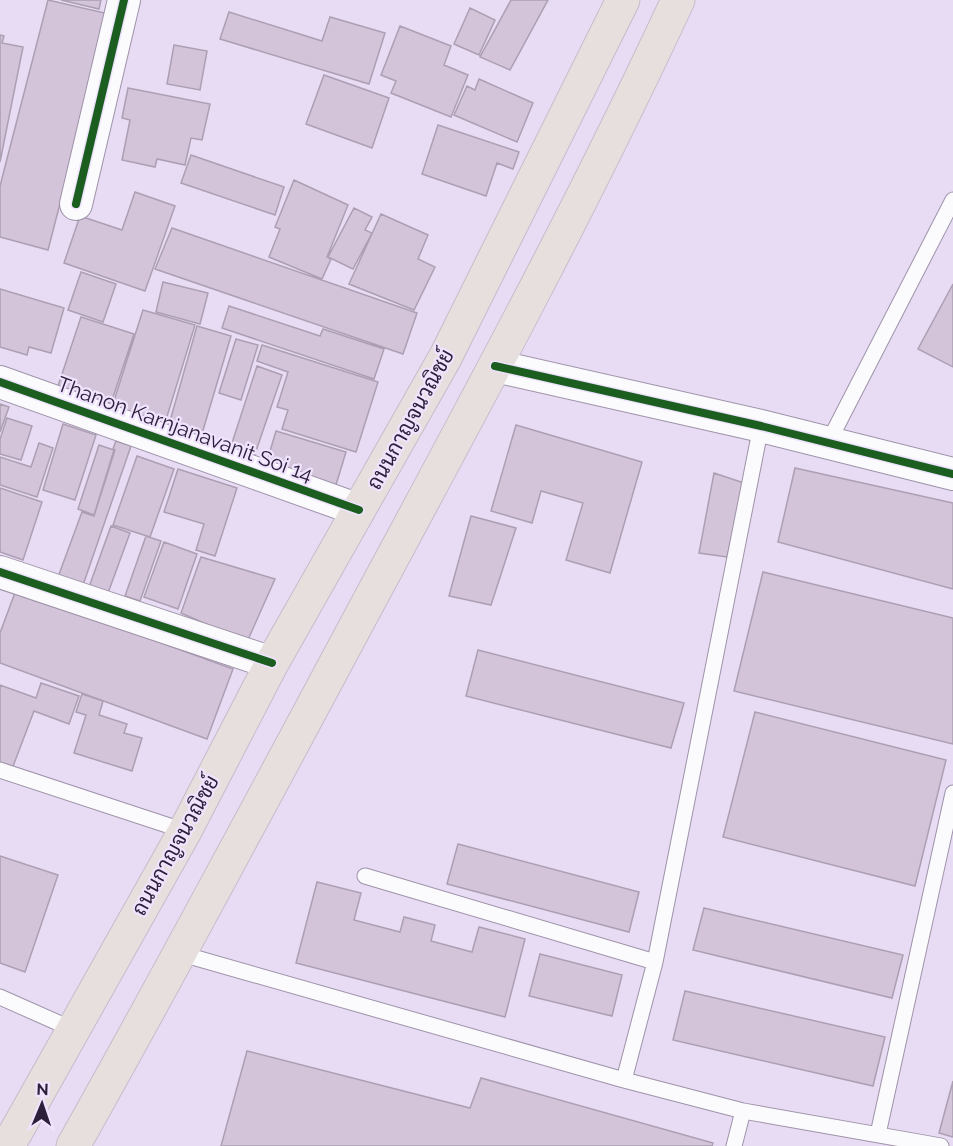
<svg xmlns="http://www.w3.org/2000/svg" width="953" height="1146" font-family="Raleway,Sarabun,sans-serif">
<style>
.building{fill:#d3c4d9;stroke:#ad9fb3;stroke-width:1.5}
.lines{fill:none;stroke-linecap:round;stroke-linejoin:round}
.service-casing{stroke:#9e93a9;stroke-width:17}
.minor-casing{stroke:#9e93a9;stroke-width:34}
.primary-casing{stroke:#c4bdcc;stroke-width:35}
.service{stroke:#fbfafd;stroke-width:15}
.minor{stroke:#fbfafd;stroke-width:32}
.primary{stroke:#e6dfdd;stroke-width:33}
.cycleway-casing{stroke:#f0e3ff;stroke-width:11}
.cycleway{stroke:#1b5e20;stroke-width:8}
.labels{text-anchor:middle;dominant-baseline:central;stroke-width:4.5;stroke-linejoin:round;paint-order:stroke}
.street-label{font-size:21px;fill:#2c203a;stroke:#f0e3ff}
</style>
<rect width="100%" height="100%" fill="#e7dcf3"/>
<path class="building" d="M48,0L109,14L48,250L0,237V186Z
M61,0H101L99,9Z
M511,0H548L510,70L480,57Z
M470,8L495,20L479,55L454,44Z
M229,12L322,41L330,17L385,33L369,84L220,39Z
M400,26L451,46L444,65L468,75L451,117L391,93L396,81L381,75Z
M0,35L4,36L2,43L23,47L0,162Z
M174,45L207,51L200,90L167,84Z
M324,75L389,98L372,148L306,124Z
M479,79L533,103L517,142L454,115L467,86L475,90Z
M128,88L210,104L202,140L191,138L185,165L157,159L155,167L122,160L130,120L122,118Z
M438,125L519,152L513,169L497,163L486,196L422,174Z
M191,155L284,187L275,215L181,183Z
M294,180L348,205L327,257L331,259L322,279L269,257L280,229L275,227Z
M135,192L175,206L145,291L64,263L80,216L122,230Z
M354,208L372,217L365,230L372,233L353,269L328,257Z
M381,214L428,235L418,259L435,267L414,310L349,284Z
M172,228L417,313L403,354L155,269Z
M81,272L116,284L103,322L68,310Z
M163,282L208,293L200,324L156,312Z
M953,284V367L918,349Z
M0,289L64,308L51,353L29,347L27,355L0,347Z
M229,306L320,336L323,329L384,349L374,379L222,328Z
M143,310L195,325L165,423L112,407Z
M81,317L134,334L111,403L58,386Z
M197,326L231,336L201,437L168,428Z
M236,339L258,345L241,400L219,393Z
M262,345L378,382L356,452L282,429L288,410L277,407L288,372L257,361Z
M257,366L282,375L255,454L231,446Z
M0,404L9,407L0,432Z
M7,418L32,426L21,460L0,454V439Z
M63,424L96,435L75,500L43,490Z
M516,425L642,462L610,573L566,560L583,503L541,491L532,523L491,511Z
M276,431L346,452L335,488L265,468Z
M116,441L131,446L83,585L58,577L82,512L94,516L115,450L113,449Z
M39,443L53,448L37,497L0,485V457L31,467Z
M99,445L114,450L94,515L78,509Z
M137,456L174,469L150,537L113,525Z
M795,468L953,503V589L778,542Z
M178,469L237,488L215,556L196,550L204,524L164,512Z
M714,473L744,483L727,557L699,553Z
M0,488L42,502L23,560L0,552Z
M471,516L516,528L491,605L449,596Z
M111,526L130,533L108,593L89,587Z
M146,536L161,541L140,601L125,596Z
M164,542L197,554L178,609L144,597Z
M201,557L275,579L247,642L181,613Z
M763,572L953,618V744L734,691Z
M16,590L233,669L207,739L0,663V633Z
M478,650L684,703L671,748L466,696Z
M41,683L79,696L69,724L34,711L12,769L0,764V685L36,698Z
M82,694L103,701L99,715L127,724L124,733L142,738L132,771L74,753L86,715L76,712Z
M755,712L946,760L915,886L723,837Z
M458,844L639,892L629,932L447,884Z
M0,856L58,875L25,972L0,963Z
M317,882L361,893L354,920L400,932L404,917L435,925L431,941L472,952L479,927L525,939L505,1017L296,963Z
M704,908L903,955L892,998L693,950Z
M540,954L622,975L612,1016L529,996Z
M685,991L885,1037L873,1086L673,1040Z
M247,1051L470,1108L481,1078L713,1143L712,1146H221Z
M953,1081V1137L939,1133Z"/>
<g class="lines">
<g class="service-casing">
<path id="service" d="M828,443L953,200
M0,770L185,831
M365,876L655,962
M182,954L624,1080L743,1111L941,1146
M0,997L72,1029
M624,1080L655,962L761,426
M878,1134L953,793
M734,1146L743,1111"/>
</g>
<g class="minor-casing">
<path id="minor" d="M76,204L124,0
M495,366L761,426L953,474
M0,382L359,510
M0,572L272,663"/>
</g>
<g class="primary-casing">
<path id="primary" d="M8,1146L185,831L272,663L446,356L623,0
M73,1146C174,967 271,784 368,603C475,404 583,205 678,0"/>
</g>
<use href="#service" class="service"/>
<use href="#minor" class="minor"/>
<use href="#primary" class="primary"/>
<g class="cycleway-casing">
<path id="cycleway" d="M76,204L124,0
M495,366L761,426L953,474
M0,382L359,510
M0,572L272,663"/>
</g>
<use href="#cycleway" class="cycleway"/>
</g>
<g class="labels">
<g class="street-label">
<text transform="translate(410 419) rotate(-61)">ถนนกาญจนวณิชย์</text>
<text transform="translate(185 429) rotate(20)">Thanon Karnjanavanit Soi 14</text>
<text transform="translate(175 845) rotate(-61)">ถนนกาญจนวณิชย์</text>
</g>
</g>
<g transform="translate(42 1104) rotate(2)" stroke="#f0e3ff" stroke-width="4.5" paint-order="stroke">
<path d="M0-4.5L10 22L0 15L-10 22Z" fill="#2c203a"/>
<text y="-9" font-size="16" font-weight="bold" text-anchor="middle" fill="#2c203a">N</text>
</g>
</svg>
